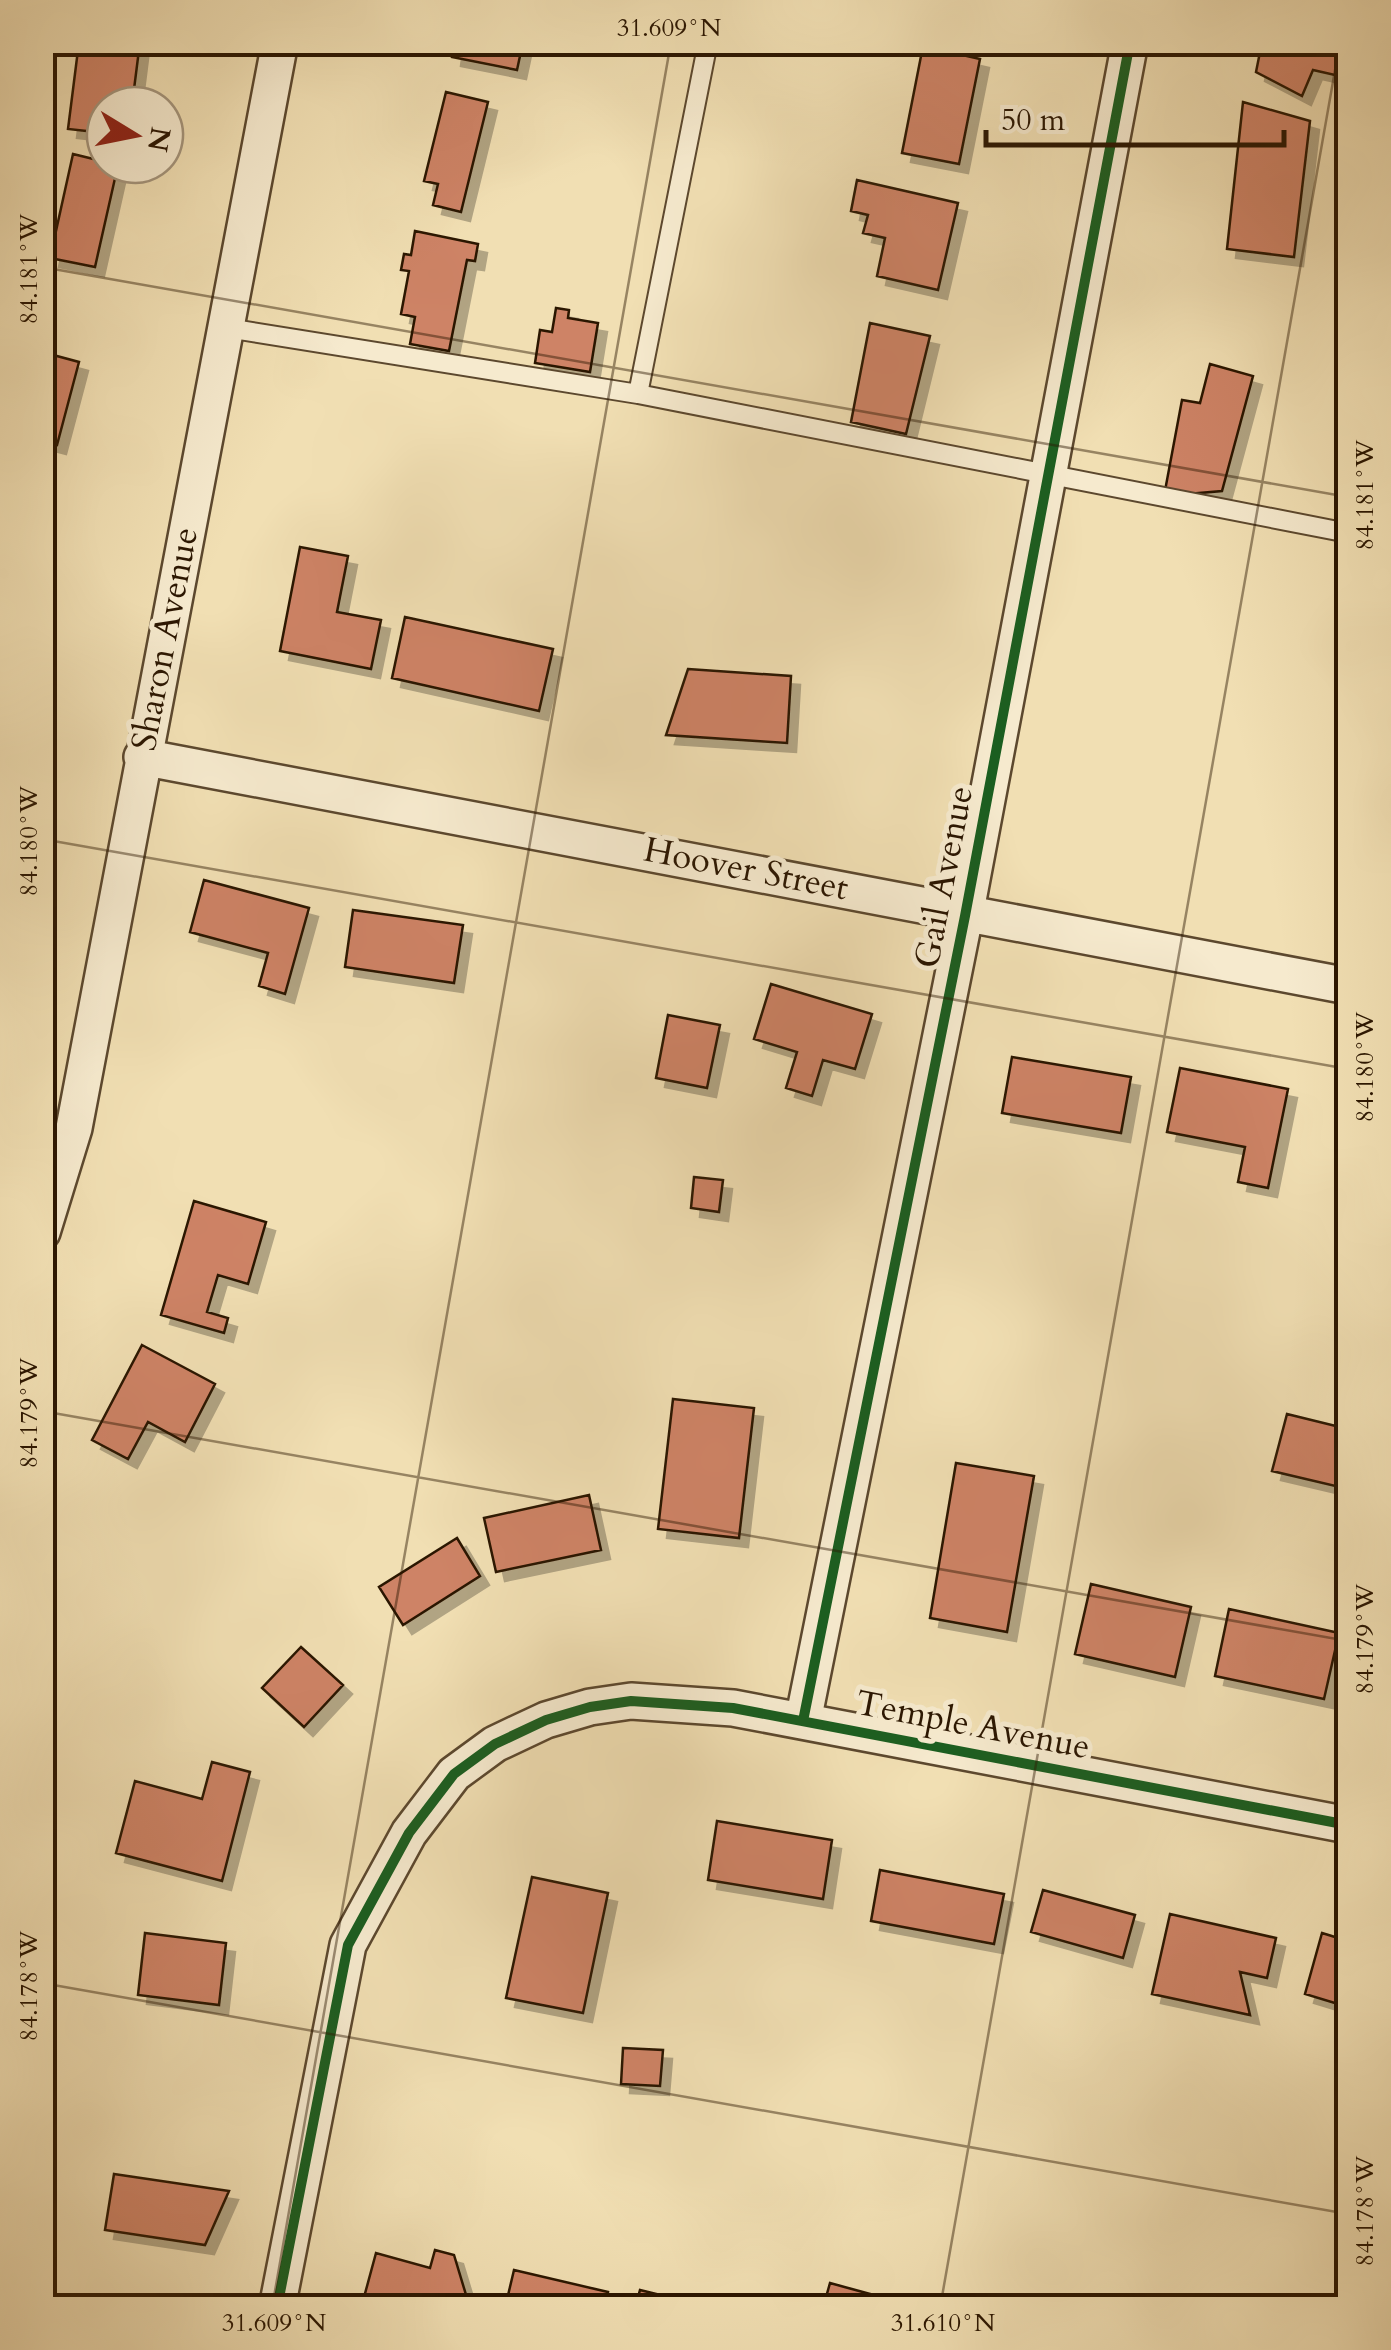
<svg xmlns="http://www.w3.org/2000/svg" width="1391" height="2350" font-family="Cardo,serif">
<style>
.building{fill:#ce8366;stroke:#2b1601;stroke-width:2.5;filter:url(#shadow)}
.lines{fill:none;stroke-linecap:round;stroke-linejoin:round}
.lane-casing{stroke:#5c482e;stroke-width:22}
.street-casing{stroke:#5c482e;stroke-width:40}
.lane{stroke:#f6eace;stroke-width:18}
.street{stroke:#f6eace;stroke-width:35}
.cycleway-casing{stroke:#f6eace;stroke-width:16}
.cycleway{stroke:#1b5e20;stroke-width:10}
.ticks{fill:none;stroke:#2b1601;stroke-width:2.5;stroke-opacity:0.45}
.labels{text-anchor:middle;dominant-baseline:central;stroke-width:10;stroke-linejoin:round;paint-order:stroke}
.street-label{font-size:35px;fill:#2b1601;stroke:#f6eace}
.neatline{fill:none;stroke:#2b1601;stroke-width:4}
.ticks-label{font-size:25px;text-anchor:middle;fill:#2b1601}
</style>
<defs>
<filter id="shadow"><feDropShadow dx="9" dy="9" stdDeviation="0" flood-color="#0004"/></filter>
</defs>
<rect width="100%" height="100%" fill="#f1dfb3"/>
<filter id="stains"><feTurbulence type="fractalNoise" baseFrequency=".002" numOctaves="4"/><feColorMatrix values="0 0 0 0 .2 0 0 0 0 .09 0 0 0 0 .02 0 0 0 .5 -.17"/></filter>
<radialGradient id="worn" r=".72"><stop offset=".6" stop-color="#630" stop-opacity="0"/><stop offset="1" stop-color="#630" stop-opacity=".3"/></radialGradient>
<path class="building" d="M79,42H140L132,105H105V133L68,129Z
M454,42H523L517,70L452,57Z
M1262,42H1348V78L1313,70L1302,96L1256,72Z
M923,46L980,59L959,164L902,153Z
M446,92L488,102L461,212L433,205L438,184L424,181Z
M1243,102L1310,121L1294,257L1227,249Z
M73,154L118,165L95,267L50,258Z
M857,180L958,203L938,290L877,276L885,238L863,233L868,215L851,211Z
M415,231L478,244L475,261L467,260L449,351L410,344L415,317L401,314L409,271L401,270L404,254L411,255Z
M556,308L569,310L568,318L598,323L590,372L535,363L540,330L552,332Z
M870,323L930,336L906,434L851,422Z
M42,352L79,362L57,445L42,441Z
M1210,364L1253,376L1222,491L1164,496L1182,400L1200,403Z
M300,547L348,556L337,612L381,620L371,669L280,651Z
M405,617L553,649L539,711L392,678Z
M688,669L791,676L787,743L666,735Z
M204,880L309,908L285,994L259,986L268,953L190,932Z
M353,910L463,925L454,983L345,967Z
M771,984L872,1014L855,1069L823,1060L812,1096L786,1088L797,1052L754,1039Z
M668,1015L720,1025L707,1088L656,1078Z
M1012,1057L1131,1077L1121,1133L1002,1113Z
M1180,1068L1288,1089L1268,1188L1238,1182L1245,1147L1167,1132Z
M694,1177L723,1180L719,1212L691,1208Z
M194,1201L266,1222L248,1284L218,1275L207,1312L228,1318L224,1333L161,1315Z
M142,1345L215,1384L185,1442L148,1422L128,1459L92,1440Z
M673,1399L754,1408L739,1538L658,1529Z
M1287,1414L1348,1429V1489L1272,1471Z
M956,1463L1034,1476L1007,1632L930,1618Z
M589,1495L601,1550L496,1572L484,1518Z
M457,1538L480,1576L403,1625L379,1587Z
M1091,1584L1191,1607L1175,1677L1075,1654Z
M1229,1609L1339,1633L1324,1699L1215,1676Z
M301,1647L343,1685L304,1727L262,1688Z
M212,1762L250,1772L222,1881L116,1853L135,1781L202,1799Z
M717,1821L832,1840L823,1899L708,1880Z
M880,1870L1004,1894L994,1944L871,1921Z
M532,1877L608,1893L583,2013L506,1998Z
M1043,1890L1135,1915L1123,1958L1031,1932Z
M1170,1914L1276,1938L1267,1978L1240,1972L1250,2015L1152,1994Z
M145,1933L226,1943L219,2005L138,1995Z
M1322,1933L1348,1941V2007L1305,1994Z
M623,2048L663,2050L660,2086L621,2084Z
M114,2174L229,2191L205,2245L105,2230Z
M435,2250L454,2255L470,2308H386L363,2301L376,2253L430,2268Z
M514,2270L608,2292L605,2308H505Z
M830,2283L892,2300V2308H823Z
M640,2290L713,2308H635Z"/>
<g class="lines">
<g class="lane-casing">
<path id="lane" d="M227,328L638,394L708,42
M638,394L1348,533"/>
</g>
<g class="street-casing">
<path id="street" d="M142,757L1348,986
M42,1232L74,1128L280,42
M803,1721L965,916L1130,42
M277,2308L348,1945L409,1833L454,1774L495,1744L546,1720L590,1707L631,1701L733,1708L1348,1825"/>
</g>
<use href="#lane" class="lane"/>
<use href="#street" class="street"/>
<g class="cycleway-casing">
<path id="cycleway" d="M803,1721L965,916L1130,42
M277,2308L348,1945L409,1833L454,1774L495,1744L546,1720L590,1707L631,1701L733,1708L1348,1825"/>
</g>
<use href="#cycleway" class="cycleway"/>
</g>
<path class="ticks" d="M42,267L1348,497M42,839L1348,1069M42,1411L1348,1641M42,1983L1348,2214M272,2308L671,42M940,2308L1340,42"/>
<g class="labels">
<g class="street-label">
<text transform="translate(165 639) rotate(-79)">Sharon Avenue</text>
<text transform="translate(746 869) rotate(11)">Hoover Street</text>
<text transform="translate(944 877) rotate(-79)">Gail Avenue</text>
<text transform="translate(973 1725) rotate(11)">Temple Avenue</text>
</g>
</g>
<rect width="1391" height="2350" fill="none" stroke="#f1dfb3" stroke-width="110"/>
<g transform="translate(135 135) rotate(100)"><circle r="48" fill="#f6eace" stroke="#a5957c" stroke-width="2.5"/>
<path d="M0-8L18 38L0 25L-18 38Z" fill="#8f2418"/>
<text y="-15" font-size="28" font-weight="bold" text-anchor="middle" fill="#2b1601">N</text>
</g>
<path d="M986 130v15h298v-15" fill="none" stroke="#2b1601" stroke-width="5"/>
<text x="1001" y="130" font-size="30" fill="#2b1601" stroke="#f6eace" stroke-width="8" paint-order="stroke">50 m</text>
<rect x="55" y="55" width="1281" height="2240" class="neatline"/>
<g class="ticks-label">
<text x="669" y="36">31.609°N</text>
<text transform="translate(28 269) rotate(-90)" y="9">84.181°W</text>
<text transform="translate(1364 495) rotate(-90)" y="9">84.181°W</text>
<text transform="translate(28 841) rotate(-90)" y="9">84.180°W</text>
<text transform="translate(1364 1067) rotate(-90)" y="9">84.180°W</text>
<text transform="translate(28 1413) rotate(-90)" y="9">84.179°W</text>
<text transform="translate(1364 1639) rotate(-90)" y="9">84.179°W</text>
<text transform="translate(28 1986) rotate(-90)" y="9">84.178°W</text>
<text transform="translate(1364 2211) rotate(-90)" y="9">84.178°W</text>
<text x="274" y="2331">31.609°N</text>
<text x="943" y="2331">31.610°N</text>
</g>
<rect width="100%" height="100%" filter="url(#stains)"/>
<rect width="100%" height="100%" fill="url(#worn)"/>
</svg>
